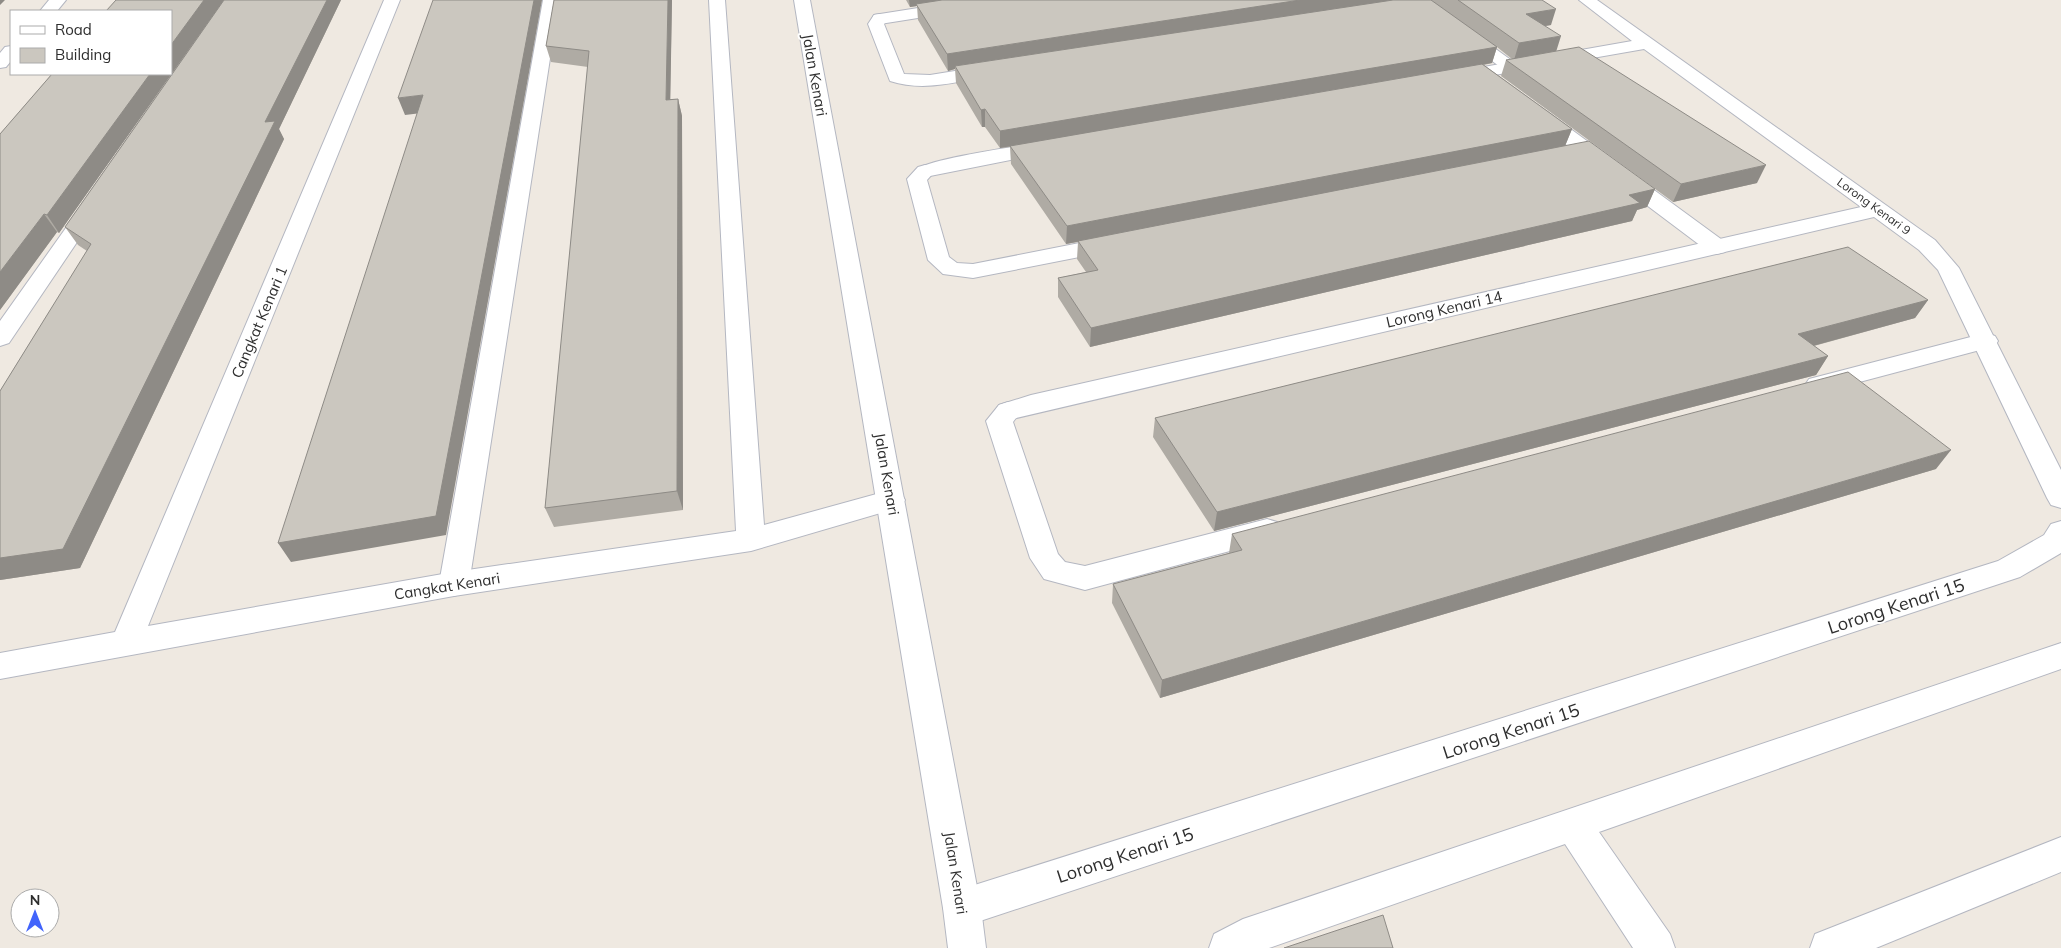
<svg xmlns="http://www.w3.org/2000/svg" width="2061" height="948" font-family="Mulish,sans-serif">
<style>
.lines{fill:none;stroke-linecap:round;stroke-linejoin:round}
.service-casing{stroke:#b4b7c1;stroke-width:2}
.minor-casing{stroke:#b4b7c1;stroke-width:2}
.tertiary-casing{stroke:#b4b7c1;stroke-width:2}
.service{fill:#fff;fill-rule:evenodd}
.minor{fill:#fff;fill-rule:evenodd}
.tertiary{fill:#fff;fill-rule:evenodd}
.wall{fill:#afaba4}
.shaded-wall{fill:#8e8b86}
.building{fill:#cbc7bf;stroke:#8e8b86}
.labels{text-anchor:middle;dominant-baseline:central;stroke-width:4;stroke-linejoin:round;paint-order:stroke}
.far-street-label{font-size:12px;fill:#2e2e2e;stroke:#fff}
.street-label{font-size:15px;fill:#2e2e2e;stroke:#fff}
.near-street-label{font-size:18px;fill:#2e2e2e;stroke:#fff}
</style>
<rect width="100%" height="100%" fill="#efe9e1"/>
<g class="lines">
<g class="service-casing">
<path id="service" d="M543,0H559L469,584L465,592L454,596L443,592L439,584Z
M1410,0H1428L1522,68L1519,72H1507Z
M880,14L886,15L888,19L884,24L904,74L930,75L992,65L998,66L1001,70L998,74L992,75C957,82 924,92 890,81L868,24L874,15Z
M1539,109L1546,111L1725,242L1728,247L1725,252L1717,254L1709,252L1532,119L1530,115L1532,111Z
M925,165L932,167L935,171L927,180L949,257L957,263L973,264L1115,236L1123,238L1126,243L1123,248L1115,250L973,278L943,274L928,260L907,179L918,167Z
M92,199L99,201L102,205L9,343L0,346V321L85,201Z
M1986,333L1995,336L1998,341L1995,346L1818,393L1809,391L1805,385L1809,379Z
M1008,402L1017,405L1021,411L1013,422L1058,554L1065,562L1085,566L1267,519L1277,522L1281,530L1277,538L1267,541L1085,590L1044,579L1030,558L986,421L999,405Z
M2061,643V669L1599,832L1670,934L1675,948H1633L1565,844L1269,948H1209L1214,934L1243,919Z
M2061,837V872L1876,948H1810L1815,934Z"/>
</g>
<g class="minor-casing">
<path id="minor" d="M49,0H66L57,11H40Z
M384,0H400L148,626L454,572L736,531L709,0H725L764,525L891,490L901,493L905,500L901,507L751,551L454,596L0,679V653L115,632Z
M969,0H1008L1000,5L880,24L874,23L872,19L874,15L880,14Z
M1579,0H1597L1935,240L1959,268L2061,470V508L2051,505L2047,498L1938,270L1919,250L1874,217L1008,420L999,417L995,411L999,405L1031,395L1861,207L1644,49L1455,82L1449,81L1446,77L1449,73L1455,72L1632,41Z
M11,46V61L6,67L0,68V53L5,47Z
M1048,141L1055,143L1058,147L1055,151L925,177L918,175L915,171C923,159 1027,145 1048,141Z
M2061,521V553L2020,577L962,927L949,921L943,908L949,895L962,889L1998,561L2044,535L2051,524Z"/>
</g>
<g class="tertiary-casing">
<path id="tertiary" d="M794,0H810L981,908L986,948H948L943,908Z"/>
</g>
<use href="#service" class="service"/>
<use href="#minor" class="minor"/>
<use href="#tertiary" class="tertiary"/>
</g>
<path class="wall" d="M116,0H341L279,129L284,139L80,568L0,580V391L87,251L78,245L65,227L221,3L59,233L57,232L0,310V134Z
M554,0H672L670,99H678L682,116L683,510L554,527L545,508L588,67L551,62L546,46Z
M906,0H1542L1551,25L1545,26L1556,51L1757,183L1673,202L1501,76L1506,60L1512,59L1497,47L1492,63L1484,65L1572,129L1565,146L1655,189L1647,207L1637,210L1632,221L1090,347L1058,297V278L1086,272L1077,259L1078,242L1066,244L1011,164L1010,147L1000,148L985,127H982L956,83L955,69L948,71L918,20L917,6L910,7Z
M1928,300L1915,318L1814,346L1828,356L1816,375L1214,531L1153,437L1155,418Z
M1936,469L1160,698L1112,603L1113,584L1229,553L1232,534Z"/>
<path class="shaded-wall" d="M0,0H5L0,5Z
M204,0H224L59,233L47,215L150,74H171V45Z
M327,0H341L279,129L284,139L80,568L0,580V558Z
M534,0H542L446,535L291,562L278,543Z
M668,0H672L670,117L666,100Z
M909,0H957L916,4L917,6L910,7Z
M1300,0H1398L955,66V69L948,71L947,54Z
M1556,9L1551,25L1521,30L1526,14Z
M1561,36L1556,52L1514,60L1519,43Z
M1497,47L1492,63L1000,148V131Z
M423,95L430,112L405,115L398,98Z
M678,99L682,116L683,510L677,491Z
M985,109V127H982L981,110Z
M1572,129L1565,146L1066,244L1067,226Z
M1766,165L1757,183L1673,202L1681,184Z
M1655,189L1647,207L1637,210L1632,221L1090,347L1091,328L1629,195Z
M44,214L57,232L0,310V272Z
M1928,300L1915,318L1787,353L1798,334Z
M1828,356L1816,375L1214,531L1217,512Z
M1951,450L1936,469L1160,698L1162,680Z"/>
<path class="building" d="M116,0H204L171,45V11H106Z
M224,0H327L265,122L275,121L63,549L0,558V391L91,244L65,227Z
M433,0H534L436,516L278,543L423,95L398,98Z
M554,0H668L666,100L678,99L677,491L545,508L589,51L546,46Z
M942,0H1300L947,54L916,4Z
M1393,0H1431L1497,47L1000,131L985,109L981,110L955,66Z
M1458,0H1542L1556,9L1526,14L1561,36L1519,43Z
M1579,47L1766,165L1681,184L1506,60Z
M1482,64L1572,129L1067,226L1010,146Z
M52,74H150L47,215L44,214L0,272V134Z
M1589,141L1655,189L1629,195L1640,203L1091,328L1058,278L1098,270L1078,241Z
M1848,247L1928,300L1798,334L1828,356L1217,512L1155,418Z
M1848,372L1951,450L1162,680L1113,584L1242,550L1232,534Z
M1383,915L1393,948H1284Z"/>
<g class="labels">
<g class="far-street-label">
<text transform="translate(1874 206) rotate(36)">Lorong Kenari 9</text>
</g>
<g class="street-label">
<text transform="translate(815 75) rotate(80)">Jalan Kenari</text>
<text transform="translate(1444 309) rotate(-13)">Lorong Kenari 14</text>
<text transform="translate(259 322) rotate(-67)">Cangkat Kenari 1</text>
<text transform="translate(887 474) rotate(80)">Jalan Kenari</text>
<text transform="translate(447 586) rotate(-9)">Cangkat Kenari</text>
<text transform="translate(956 873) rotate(81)">Jalan Kenari</text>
</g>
<g class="near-street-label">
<text transform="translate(1896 606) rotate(-18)">Lorong Kenari 15</text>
<text transform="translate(1511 731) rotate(-18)">Lorong Kenari 15</text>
<text transform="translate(1125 855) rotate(-18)">Lorong Kenari 15</text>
</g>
</g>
<rect x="10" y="10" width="162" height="65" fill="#ffffff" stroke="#ababab"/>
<rect x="20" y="26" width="25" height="8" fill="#ffffff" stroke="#ababab"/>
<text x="55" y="35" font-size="15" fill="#2e2e2e">Road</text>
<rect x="20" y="48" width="25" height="15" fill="#cbc7bf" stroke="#ababab"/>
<text x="55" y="60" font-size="15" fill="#2e2e2e">Building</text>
<g transform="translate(35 913)"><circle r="24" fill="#ffffff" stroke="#ababab"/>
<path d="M0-4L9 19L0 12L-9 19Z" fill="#4264fb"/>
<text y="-8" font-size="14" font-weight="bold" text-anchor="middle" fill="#2e2e2e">N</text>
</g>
</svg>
